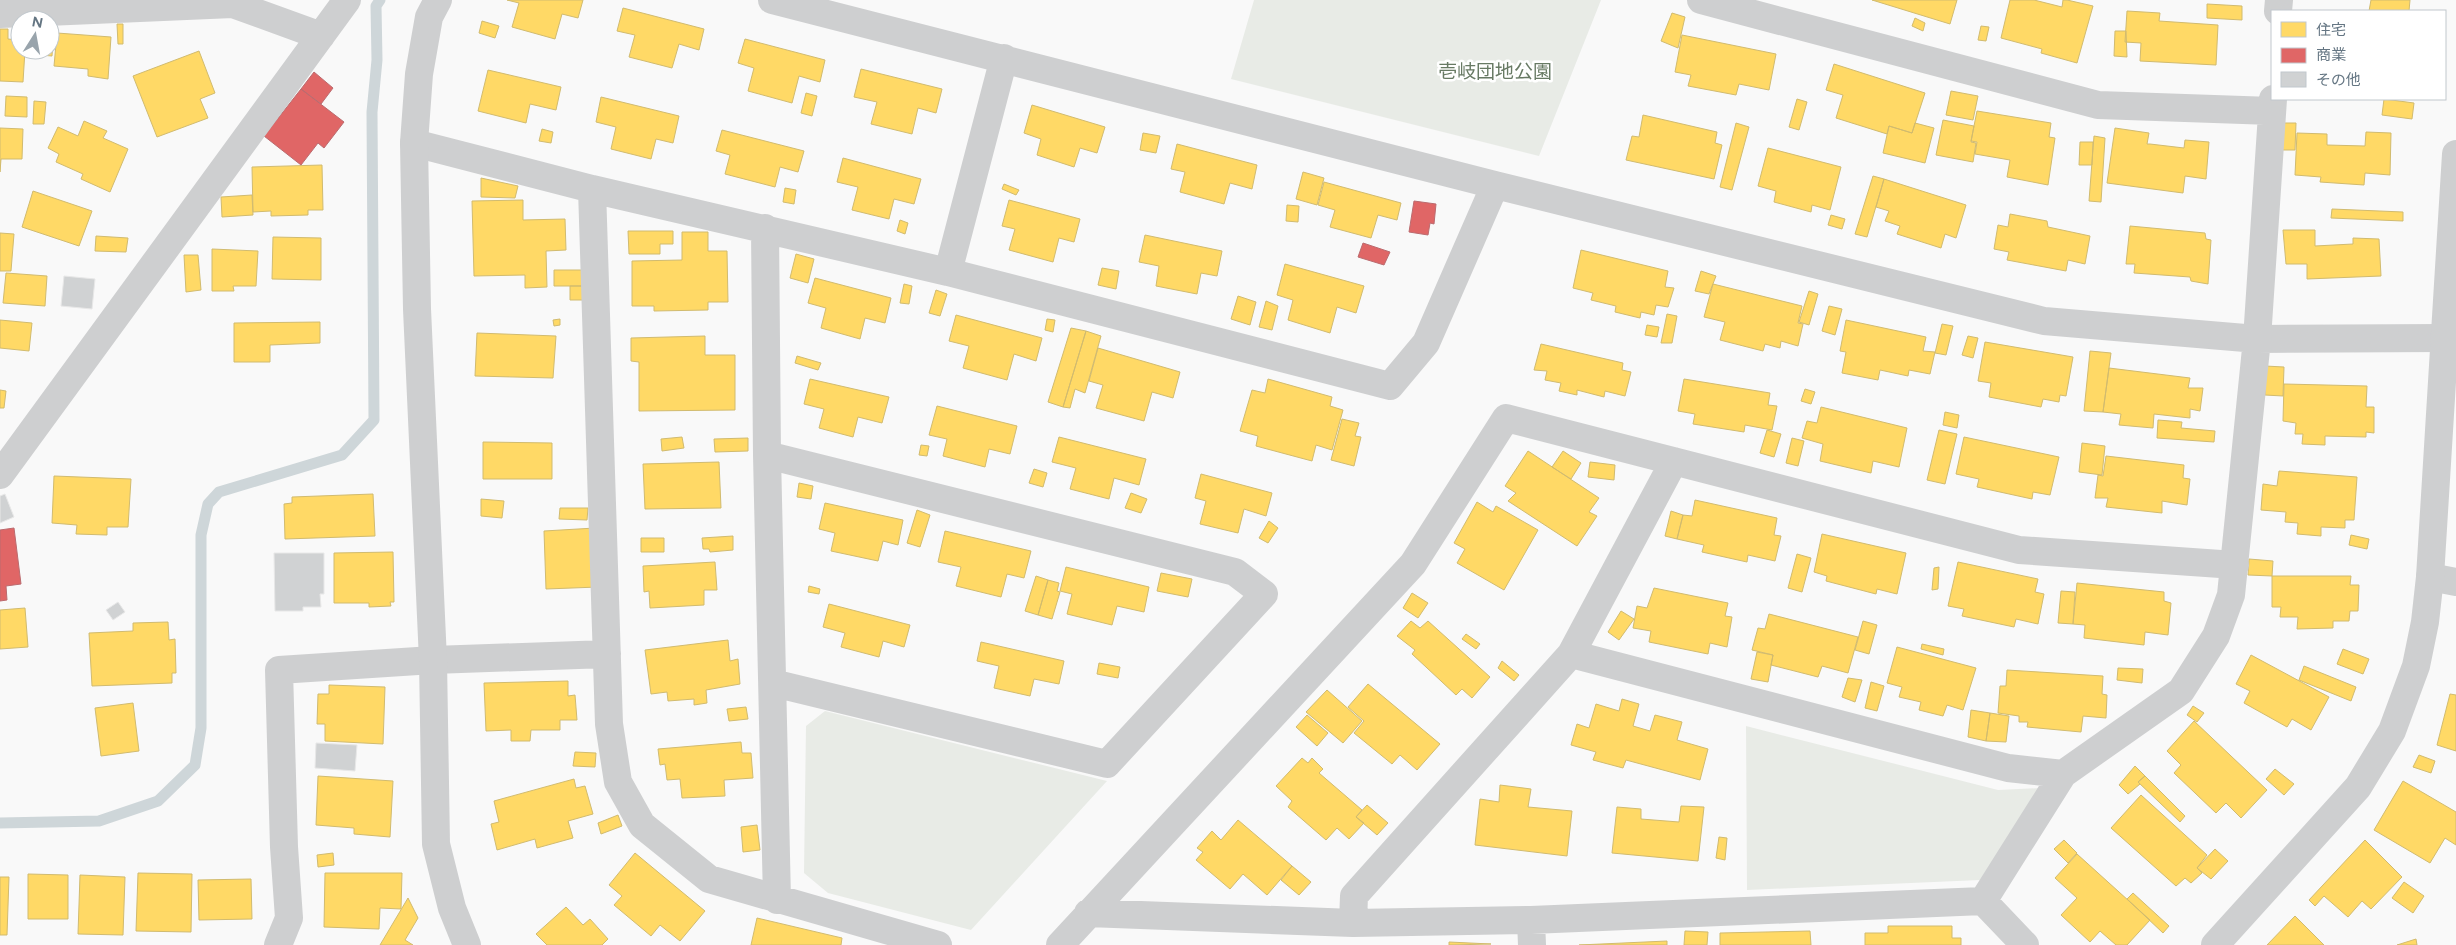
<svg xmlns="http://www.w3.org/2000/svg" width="2456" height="945" font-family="Figtree,'Noto Sans JP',sans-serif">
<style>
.green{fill:#e8ebe6}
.homes{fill:#ffd966;stroke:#d1bb6f}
.shops{fill:#e06666;stroke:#bb6b6f}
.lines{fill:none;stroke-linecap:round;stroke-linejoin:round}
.stream{stroke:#ced6d9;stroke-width:11}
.building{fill:#d0d2d3;stroke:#e8e8e8}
.minor{stroke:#cecfd0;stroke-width:28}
.tertiary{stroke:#cecfd0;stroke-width:28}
.labels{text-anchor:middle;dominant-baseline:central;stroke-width:5;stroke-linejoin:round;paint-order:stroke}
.park-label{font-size:19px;fill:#687a64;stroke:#fff}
</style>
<rect width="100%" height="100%" fill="#f9f9f9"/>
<path class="green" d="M1254,0H1601L1539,156L1231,79Z
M825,711L1107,781L971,930L828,893L804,873L806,726Z
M1746,726L1998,790L2042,788L1980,880L1747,890Z"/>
<path class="homes" d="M507,0H583L578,18L562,14L555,39L512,27L519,3Z
M1872,0H1957L1950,24Z
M2010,0H2034L2062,7L2063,0H2067L2093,6L2077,63L2041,53L2042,49L2001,38Z
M2371,0H2410L2409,11H2369Z
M2207,4L2242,6V20L2207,18Z
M623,8L704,29L699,50L679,44L672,68L629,57L635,35L617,31Z
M2127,11L2160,13L2159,21L2218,25L2216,65L2140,61L2141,43L2125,42Z
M1672,13L1685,17L1678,48L1661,41Z
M1915,18L1925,23L1923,31L1912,26Z
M482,21L499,26L495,38L479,33Z
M117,24H123V44H118Z
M50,25L54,26L52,56L40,55V50H50Z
M1981,26L1989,27L1986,41L1978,40Z
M0,29H8V39L18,40V50H25L23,82L0,81Z
M2115,31H2126L2127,57L2114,56Z
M57,33L111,37L108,79L88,76V69L54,66Z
M1682,35L1776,54L1769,90L1739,84L1736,95L1688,86L1691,75L1675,72Z
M745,39L825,60L820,82L799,76L792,103L748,91L754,68L738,63Z
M199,51L215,93L200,99L208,118L157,137L133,76Z
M1834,64L1925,93L1912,133L1889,126L1887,134L1836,118L1843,95L1826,90Z
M861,69L942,89L936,113L918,108L912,134L871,124L877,102L854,97Z
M488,70L561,87L556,110L530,104L526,123L478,111Z
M1951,91L1978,96L1973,120L1946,115Z
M806,93L817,96L812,116L801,113Z
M6,96L27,97V117L5,116Z
M601,97L679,116L673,143L656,139L651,159L611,149L616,127L596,122Z
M1797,99L1807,102L1799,130L1789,127Z
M2384,99L2414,103L2412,119L2382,115Z
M34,101L46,102L44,124H33Z
M1032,105L1105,127L1097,153L1080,148L1074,167L1037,155L1041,139L1024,133Z
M1977,111L2051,123L2049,137L2055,138L2048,185L2007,177L2010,160L1975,154L1977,142L1971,141Z
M1643,115L1717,132L1715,143L1722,145L1714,179L1626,160L1632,136L1639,137Z
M1943,120L1974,126L1971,142L1976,143L1973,162L1936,155Z
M84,121L107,131L103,138L128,149L110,192L81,179L83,174L56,162L59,154L48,148L58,127L78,136Z
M1736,123L1749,127L1732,190L1720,187Z
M1915,123L1934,128L1925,163L1883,153L1889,126L1912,133Z
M2280,123H2296L2295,150H2280Z
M0,128L23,129L22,159H1L0,172Z
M2115,128L2149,133L2147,144H2150L2184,148L2185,140L2209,142L2206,179L2185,176L2183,193L2107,183Z
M542,129L553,132L551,143L539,141Z
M722,130L804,151L798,172L780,167L775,187L725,174L730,155L716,151Z
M2366,132L2391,133L2390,175L2365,173L2364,185L2320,182L2321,177L2295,175L2297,133L2327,134V145L2365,146Z
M1143,133L1160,136L1156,153L1140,150Z
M2094,136L2105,138L2101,202L2089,201Z
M2080,142H2093L2092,165H2079Z
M1177,144L1257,165L1252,189L1230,183L1224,204L1180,192L1185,172L1171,169Z
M1768,148L1841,167L1830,210L1812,205L1811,212L1774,202L1776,191L1758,186Z
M843,158L921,179L914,204L894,199L889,219L852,210L858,187L837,182Z
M322,165L323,210H308V215L271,216V211L253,212L252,167Z
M1303,172L1324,178L1317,205L1296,199Z
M1873,176L1884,179L1867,237L1855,234Z
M481,178L518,186L515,198L481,197Z
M1884,179L1966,205L1956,238L1945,234L1941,248L1897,234L1900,226L1885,221L1889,211L1876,207Z
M1324,182L1401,203L1397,220L1378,215L1371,238L1330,227L1335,210L1318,205Z
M1004,184L1019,190L1016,195L1002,189Z
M785,188L796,190L794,204L783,202Z
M33,191L92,211L79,246L22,227Z
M252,195L253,215L222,217L221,197Z
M523,200V220L565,219L566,250L546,251L547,287L525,288V275L474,276L472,201Z
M1009,200L1080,219L1074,242L1059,238L1053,262L1009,250L1015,229L1002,226Z
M1287,205L1299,206L1298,222L1286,221Z
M2332,209L2403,212V221L2331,218Z
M2010,214L2047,221L2048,227L2090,236L2085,264L2068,260L2066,271L2007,260L2009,252L1994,249L1998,225L2008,227Z
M1831,215L1845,219L1842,229L1828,225Z
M900,220L908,223L905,234L897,231Z
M2130,226L2205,233L2206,239L2211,240L2208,284L2191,281L2190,277L2134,273L2135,264H2126Z
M2283,230H2315V246L2353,244V238L2379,239L2381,276L2307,279V264H2286Z
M628,231H673V244H660V254H629Z
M682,232H708V251H727L728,302H708V310L654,311V306H632V261L682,260Z
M0,233L14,234L11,271H0Z
M1145,235L1222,251L1217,276L1201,273L1197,294L1156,286L1159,266L1139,262Z
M96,236L128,238L126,252L95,251Z
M273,237L321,238V280L272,279Z
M212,249L258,251L256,286H233L234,291H212Z
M1581,250L1668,271L1665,287L1674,288L1668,307L1656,305L1654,315L1641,312L1640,318L1615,312L1616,306L1591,300L1593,293L1573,288Z
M796,254L814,259L808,283L790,278Z
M184,255H198L201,290L186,292Z
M1285,264L1364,286L1356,313L1337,307L1330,333L1288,320L1293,300L1277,295Z
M1102,268L1119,271L1116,289L1098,285Z
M554,270H586V286H554Z
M1701,271L1716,276L1709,294L1695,291Z
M6,273L47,276L45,306L3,303Z
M815,278L891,298L885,323L865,318L860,339L821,328L826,308L808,303Z
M904,284L912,286L909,304L900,303Z
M1713,284L1802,306L1798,323L1803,324L1798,346L1781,341L1780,348L1765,344L1763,351L1720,340L1725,322L1704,317Z
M570,286H587V300H570Z
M936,290L947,294L940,316L929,313Z
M1809,291L1818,294L1809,325L1799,322Z
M1238,296L1256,302L1250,325L1231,319Z
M1266,301L1278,306L1272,330L1259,327Z
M1829,306L1842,309L1835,335L1822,331Z
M1667,314L1677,316L1672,343H1661Z
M956,315L1042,338L1036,361L1014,354L1007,380L963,368L969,346L949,341Z
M560,319V325L554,326L553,320Z
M1047,319L1055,320L1053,332L1045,330Z
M0,320L32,323L29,351L0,348Z
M1846,320L1926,337L1923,351L1935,352L1930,374L1909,370L1908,376L1880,370L1878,380L1842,373L1846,352L1840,351Z
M320,322V343L270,345V362H234V323Z
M1942,324L1953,326L1946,355L1935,353Z
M1647,325L1659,327L1657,337L1645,335Z
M1071,328L1086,331L1063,407L1048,402Z
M1086,331L1101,336L1085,393L1075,389L1070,408L1063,407Z
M477,333L556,336L553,378L475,376Z
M705,336V355H735V410L639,411V362L631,361V338Z
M1968,336L1978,338L1973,358L1962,355Z
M1985,342L2073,357L2066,396L2060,395L2059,402L2043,399L2041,407L1989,397L1991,383L1978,381Z
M1541,344L1623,363L1622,370L1631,372L1625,396L1605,391L1604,397L1577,390V395L1559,391L1561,383L1545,380L1547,371L1534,370Z
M1098,348L1180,372L1173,398L1152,392L1144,421L1096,408L1103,385L1089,381Z
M2090,351L2111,353L2103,412L2084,411Z
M797,356L821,363L818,370L795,363Z
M2265,366L2284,367L2283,396L2265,395Z
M2109,368L2190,378L2188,388H2203L2200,411L2190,409V418L2154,414L2153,428L2119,425L2121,414L2103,412Z
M810,379L889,397L882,423L858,417L853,437L819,428L824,409L804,404Z
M1268,379L1332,397L1330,406L1343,410L1332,450L1316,445L1312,461L1256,446L1258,436L1240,431L1252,390L1265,393Z
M1684,379L1770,393L1768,405L1777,406L1772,430L1745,425L1744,432L1693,424L1695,414L1678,411Z
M2284,384L2367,386L2366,407H2374V433L2366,432V437L2325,436V445L2302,444L2303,434H2295L2296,423L2283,421Z
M1805,389L1815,392L1811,404L1801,401Z
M0,390L6,391L4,408H0Z
M937,406L1017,426L1010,454L989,449L985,467L943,456L947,439L929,435Z
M1821,407L1907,428L1899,467L1873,461L1871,473L1820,461L1823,444L1802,438L1807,421L1817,423Z
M1945,412L1959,415L1957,428L1943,425Z
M1342,419L1359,423L1355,436L1361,437L1354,466L1331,460Z
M2158,420L2182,422L2181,428L2215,431L2214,442L2157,438Z
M1767,430L1781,434L1774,457L1760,453Z
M1939,430L1957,434L1945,484L1927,480Z
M682,437L684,448L662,451L661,439Z
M1059,437L1146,459L1139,485L1114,478L1109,499L1070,489L1076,468L1052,462Z
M1964,437L2059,457L2050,495L2033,492L2032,499L1977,487L1979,479L1956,474Z
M748,438V451L715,452L714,439Z
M1792,438L1804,441L1798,466L1786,463Z
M483,442L552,443V479H483Z
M2082,443L2105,446L2102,475L2079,472Z
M921,445L929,446L927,456L919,455Z
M1528,451L1599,498L1589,512L1597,516L1577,546L1508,501L1516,493L1505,486Z
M1563,451L1581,463L1571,479L1552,467Z
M2106,456L2184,465L2183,478L2190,479L2187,505L2162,501V513L2106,507L2108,498H2095L2098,475L2103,476Z
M719,462L721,508L645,509L643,464Z
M1590,462L1615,465L1614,480L1588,477Z
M1034,469L1047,473L1043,487L1029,483Z
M2279,471L2357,477L2354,520H2345V528L2321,527V536L2297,534L2298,523L2285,522L2286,512L2261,510L2263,484L2277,486Z
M1201,474L1272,493L1266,516L1244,509L1238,533L1200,524L1206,501L1195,498Z
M54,476L131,479L128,527H107V535L76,534L77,525L52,523Z
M799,483L813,486L811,499L797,497Z
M1131,493L1147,499L1141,513L1125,508Z
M373,494L375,536L285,539L284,504L292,503V497Z
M481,499L504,501L502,518L481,516Z
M1695,500L1777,518L1774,535L1781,536L1775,561L1748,555L1747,562L1702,552L1704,545L1677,539L1683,515L1692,516Z
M1477,502L1493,512L1496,506L1538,530L1504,590L1457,563L1465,549L1454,543Z
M825,503L903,520L898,545L883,541L878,561L831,551L835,533L819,529Z
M560,508H588L587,520L559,519Z
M917,510L930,515L920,547L907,543Z
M1671,511L1683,515L1677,539L1665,536Z
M1269,521L1278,528L1268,543L1259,538Z
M595,528L598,587L546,589L544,531Z
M945,531L1031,551L1024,578L1007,574L1001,597L956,586L961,567L938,562Z
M1822,534L1906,553L1897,594L1877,589L1876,594L1826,581L1827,576L1814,572Z
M2351,535L2369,539L2367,549L2349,545Z
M733,536V550L710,552L709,549H703L702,538Z
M641,538H664V552H641Z
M393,552L394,602H390L391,606L369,607V603H334V553Z
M1797,554L1811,558L1802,592L1788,588Z
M2249,559L2273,561L2272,576L2248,575Z
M715,562L717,590H704V605L650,608L649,591L644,592L643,566Z
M1958,562L2038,579L2035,592L2044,594L2038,624L2016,619L2014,627L1962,616L1964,609L1948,606Z
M1066,567L1149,587L1144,612L1117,606L1112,625L1067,614L1072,594L1060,591Z
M1939,567L1938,589L1932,590L1934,568Z
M1161,573L1192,579L1188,597L1157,591Z
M1036,576L1048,580L1038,615L1025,611Z
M2272,576H2351L2350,585H2359L2358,611H2350L2349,621H2333V628L2297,629L2298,617H2280L2281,607H2272Z
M1048,580L1059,583L1057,591L1060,592L1052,619L1038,615Z
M2077,583L2164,592V601L2171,603L2168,635L2145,632L2144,645L2084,638L2085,625L2073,624Z
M809,586L820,589L819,594L808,592Z
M1654,588L1728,603L1725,616L1732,617L1727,647L1710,643L1708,654L1649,642L1651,631L1633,628L1637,606L1647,608Z
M2061,591L2075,592L2073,624L2058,623Z
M1412,593L1428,603L1418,618L1403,608Z
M829,604L910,625L904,647L883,641L879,657L841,647L845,633L823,627Z
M25,608L28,647L0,649V610Z
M1621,611L1634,619L1619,640L1608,632Z
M1769,614L1858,637L1848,673L1822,666L1818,677L1771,665L1773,655L1752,650L1758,628L1765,629Z
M1411,621L1420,628L1428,621L1490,677L1472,698L1462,689L1456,695L1412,654L1415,650L1397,636Z
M1863,621L1877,625L1869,654L1855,650Z
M168,622L169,640L175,639L176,673H172V683L92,686L89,633L133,631V623Z
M1466,634L1480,644L1476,649L1462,639Z
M728,640L730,661L738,659L740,684L706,690L707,703L694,705V699L668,701L667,692L651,694L645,650Z
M981,642L1064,661L1059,684L1034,679L1030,696L994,688L999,666L977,661Z
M1922,644L1944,649L1943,655L1921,649Z
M1897,647L1976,668L1963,710L1947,705L1943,716L1919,710L1921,702L1899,697L1902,687L1887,683Z
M2343,649L2369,659L2363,674L2337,664Z
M1757,652L1773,655L1768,682L1751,679Z
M2251,655L2329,697L2311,730L2292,719L2287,727L2244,703L2250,691L2236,684Z
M1502,661L1519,675L1514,681L1498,668Z
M1099,663L1120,667L1118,678L1097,674Z
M2304,666L2356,687L2351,701L2299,680Z
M2118,668L2143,669L2142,683L2117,680Z
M2007,670L2103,676L2102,694L2107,695L2106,718L2083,716L2081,732L2027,727L2028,722H2019V716L1998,713L2000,686H2006Z
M1848,678L1862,680L1855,702L1842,697Z
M568,681V696L575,695L577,720H560V730H531L530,741H511V730L486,731L484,683Z
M1871,682L1884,686L1877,711L1865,708Z
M1368,684L1440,744L1417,770L1400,755L1392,764L1354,733L1364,721L1348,707Z
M329,685L385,687L383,744L325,741V724H317L318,694H329Z
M1327,690L1362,721L1343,743L1306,712Z
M2450,694L2456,695V751L2437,745Z
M1622,699L1639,704L1633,726L1650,731L1655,715L1682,722L1677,740L1708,749L1700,780L1626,760L1623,768L1593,760L1596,752L1571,745L1577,724L1589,728L1596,704L1619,711Z
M133,703L139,751L101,756L95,708Z
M2193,706L2204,713L2197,722L2187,715Z
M746,707L748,719L729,721L727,709Z
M1971,710L1990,713L1986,741L1968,737Z
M1990,713L2009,716L2006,742L1986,741Z
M1307,715L1328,733L1317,746L1296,727Z
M2194,721L2267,790L2241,818L2226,803L2216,813L2174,773L2181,765L2167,751Z
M741,742L742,753H751L753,778L724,780L725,796L682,798L680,779L667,780L665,764L660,765L658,749Z
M575,752L596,753L595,767L573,766Z
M2419,755L2435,761L2431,773L2413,767Z
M1302,758L1308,763L1312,758L1323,769L1319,773L1362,810L1356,817L1364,823L1349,839L1337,828L1326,840L1288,807L1292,801L1276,786Z
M2135,766L2145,776L2138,782L2140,784L2128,794L2119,785Z
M2275,769L2294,784L2284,795L2266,779Z
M318,776L393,781L390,837L354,834V828L316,825Z
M2145,776L2185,816L2180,822L2138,782Z
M574,779L576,788L585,786L593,814L568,821L573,838L537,848L535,839L497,850L491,824L499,822L494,801Z
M2403,781L2456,812V845L2445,838L2430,863L2374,830Z
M1500,785L1531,789L1528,807L1572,811L1567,856L1475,845L1480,799L1499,802Z
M2141,795L2207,855L2197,868L2202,873L2191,883L2185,878L2176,886L2111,828Z
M1367,805L1388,823L1377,835L1356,817Z
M1681,806L1704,807L1698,861L1612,853L1617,807L1641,809V819L1679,822Z
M618,815L622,826L601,834L598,823Z
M1238,820L1292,866L1267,895L1243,874L1230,889L1196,860L1203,852L1197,848L1212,831L1221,840Z
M757,825L760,850L743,852L741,827Z
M1719,837L1727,838L1725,860L1716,858Z
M2064,840L2077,853L2068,863L2054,849Z
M2365,840L2402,877L2371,909L2362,901L2348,917L2324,896L2315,906L2309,900Z
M2215,849L2228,861L2211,879L2197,868Z
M333,853L334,865L318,867L317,855Z
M635,853L705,911L680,941L660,925L651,936L614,905L622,896L609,885Z
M2077,854L2150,920L2127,945H2116L2100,931L2090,942L2061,915L2077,898L2055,878Z
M1292,866L1311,882L1299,895L1281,880Z
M138,873L192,874L191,932L136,931Z
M325,873H402L401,909L380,908L379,929L324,927Z
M28,874L68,875V919H28Z
M80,875L125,877L123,935L78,934Z
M0,877H9L7,935H0Z
M251,879L252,919L199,920L198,880Z
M2404,882L2424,896L2413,913L2392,898Z
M2133,893L2169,926L2163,933L2127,899Z
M408,898L418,918L405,940L413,945H380Z
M566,907L583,925L590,919L608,939L602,945H547L536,934Z
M2295,916L2324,945H2267Z
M757,918L842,938L841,945H751Z
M1888,926H1952V938H1961V945H1865V933H1888Z
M1685,931L1708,932L1707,945H1684Z
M1810,931L1811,945H1720V933Z
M2416,939L2417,945H2397Z
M1667,941V945H1579Z
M1449,942L1491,944L1449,945Z"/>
<path class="shops" d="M314,72L333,88L321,104L301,89Z
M301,89L344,122L324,148L318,143L301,165L264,136Z
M1414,201L1436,204L1434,224L1430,223L1428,235L1409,232Z
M1363,243L1390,252L1384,265L1358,257Z
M14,528L21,584L6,586L7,600L0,601V530Z"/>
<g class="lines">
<path class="stream" d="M0,823L99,821L158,801L195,765L201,728V535L208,504L219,492L342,455L374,420L372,112L377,60L376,6L380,0"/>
</g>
<path class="building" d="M64,276L95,279L92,309L61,306Z
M5,494L14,517L0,523V496Z
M274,553H324V594H320L321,607H303V611H275Z
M118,602L125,612L113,620L106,610Z
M316,743L357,745L355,771L315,768Z"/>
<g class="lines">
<path class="minor" d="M772,0L1495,185L2044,321L2257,339L2444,338
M1701,0L2098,105L2272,111
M2278,11L2279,0
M0,14L233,4L321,36
M414,143L592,189L948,272L1390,386L1426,343L1495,185
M592,189L609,724L618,782L642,825L709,879L938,945
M765,228L767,455L777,900
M948,272L1004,58
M767,455L1235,572L1264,594L1107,764L773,683
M0,475L347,0
M2430,577L2456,582
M1571,654L2008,768L2063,774
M1983,901L2063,774L2181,691L2216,636L2231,595L2257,339L2273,99
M1088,913L1353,923L1531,920L1983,901L2025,945
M1531,920L1532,945
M1353,923L1354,896L1571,654L1674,461
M278,945L289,918L284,847L279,670L433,660L607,654
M1060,945L1413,564L1506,418L2019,550L2235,565"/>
<path class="tertiary" d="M438,0L429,17L419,74L414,143L417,309L433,660L436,844L452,908L467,945
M2215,945L2358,787L2392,731L2416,666L2425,622L2430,577L2456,154"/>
</g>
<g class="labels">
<g class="park-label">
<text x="1495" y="71">壱岐団地公園</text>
</g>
</g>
<rect x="2271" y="10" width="175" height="90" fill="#ffffff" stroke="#c1c8cd"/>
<rect x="2281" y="22" width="25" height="15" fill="#ffd966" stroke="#c1c8cd"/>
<text x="2316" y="35" font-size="15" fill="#657683">住宅</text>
<rect x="2281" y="48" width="25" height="15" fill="#e06666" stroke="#c1c8cd"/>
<text x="2316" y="60" font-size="15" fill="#657683">商業</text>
<rect x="2281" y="72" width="25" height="15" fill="#d0d2d3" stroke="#c1c8cd"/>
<text x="2316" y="85" font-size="15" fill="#657683">その他</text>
<g transform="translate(35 35) rotate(11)"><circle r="24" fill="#ffffff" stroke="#c1c8cd"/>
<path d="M0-4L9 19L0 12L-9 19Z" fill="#99a4ac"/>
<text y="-8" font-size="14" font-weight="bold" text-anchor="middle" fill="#657683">N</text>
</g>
</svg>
